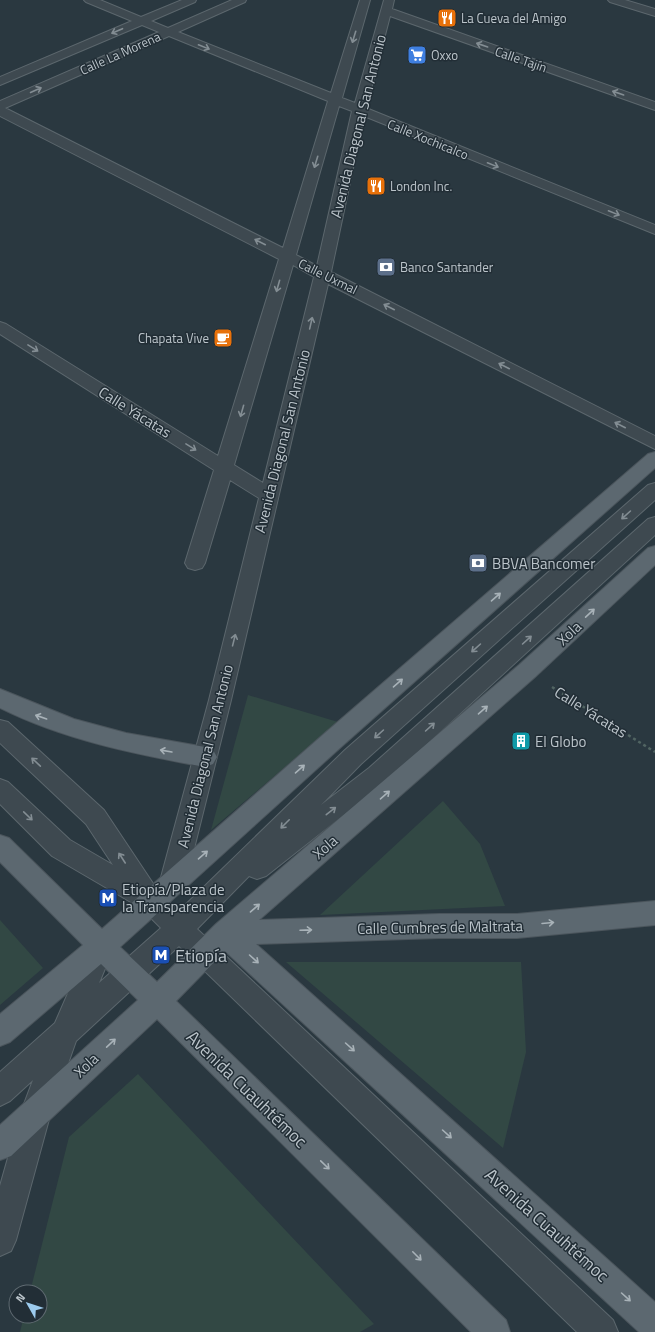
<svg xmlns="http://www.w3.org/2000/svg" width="655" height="1332" font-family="'Titillium Web',sans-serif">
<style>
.green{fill:#324844}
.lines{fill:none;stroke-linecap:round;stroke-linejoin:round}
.minor-casing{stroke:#5c676d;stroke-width:2}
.major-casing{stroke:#4b555c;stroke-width:2}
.path{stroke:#516462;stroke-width:2.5;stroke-dasharray:3 3;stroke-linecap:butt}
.minor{fill:#3e4950;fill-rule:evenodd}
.major{fill:#5c6870;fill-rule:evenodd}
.oneway{stroke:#838d93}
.oneway2{stroke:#a8b2b8}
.labels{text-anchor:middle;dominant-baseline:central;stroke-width:3;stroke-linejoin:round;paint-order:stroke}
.far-poi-label{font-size:13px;fill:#bbc4ca;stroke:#222e36;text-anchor:start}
.far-street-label{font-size:13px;fill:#bbc4ca;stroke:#222e36}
.street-label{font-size:15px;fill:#bbc4ca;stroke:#222e36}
.poi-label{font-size:15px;fill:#bbc4ca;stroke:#222e36;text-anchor:start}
.near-poi-label{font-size:18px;fill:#bbc4ca;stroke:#222e36;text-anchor:start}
.near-street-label{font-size:18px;fill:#bbc4ca;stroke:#222e36}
</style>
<rect width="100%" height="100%" fill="#2a3840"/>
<path class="green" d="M248,695L338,722L211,830Z
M443,801L480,844L505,906L320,915Z
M0,920L43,968L0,1005Z
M286,962H521L526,1052L503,1148Z
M138,1074L374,1324L360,1332H20L24,1316H40V1292H30L69,1137Z"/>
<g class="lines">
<g class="minor-casing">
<path id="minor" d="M84,0H100L141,17L182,0H196L195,2L151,21L168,28L232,0H246L245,2L178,32L331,93L360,0H370L342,98L355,103L384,0H394L392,9L655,102V110L390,16L366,108L655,225V234L364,116L331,272L655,436V449L328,284L231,700L186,881L182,889L173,892L164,889L160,881L209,700L259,498L230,480L205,563L202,568L195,570L188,568L185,563L214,470L0,334V322L6,324L218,456L279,259L0,116V101L159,32L142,25L0,85V77L132,21L86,2ZM169,36L328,101L283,248L5,108ZM339,106L352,111L317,266L296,255ZM293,265L314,277L263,483L234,465Z
M608,0H625L655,9V16L610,2Z
M655,483V500L361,764L321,805L369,768L648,519L655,517V535L385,782L266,876L257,879L249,876L197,929L613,1320L618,1332H577L179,946L76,1041L51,1112L16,1240L11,1251L0,1256V1186L21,1112L33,1080L10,1101L0,1106V1072L55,1023L92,938L101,935L110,938L114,947L99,983L161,928L141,908L52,856L0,804V779L8,782L70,840L113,865L86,824L0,743V720L8,722L104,810L160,894L179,911L345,750L648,485Z"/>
</g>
<g class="major-casing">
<path id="major" d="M655,452V468L341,747L120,947L157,982L216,924L519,665L648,548L655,546V565L535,677L259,920L439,914H517L655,901V925L517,938H439L256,944L655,1302V1332H639L225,951L176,1001L506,1320L510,1332H471L157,1019L11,1156L0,1160V1125L138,1000L101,964L10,1042L0,1046V1014L83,945L0,862V835L9,838L102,929L325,733L648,454Z
M0,689L74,719L126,733L205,747L213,750L217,757L213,764L205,767C135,754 64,740 0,708Z"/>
</g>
<path class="path" d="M552,687L655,752"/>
<use href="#minor" class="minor"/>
<use href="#major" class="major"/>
</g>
<defs><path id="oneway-shaft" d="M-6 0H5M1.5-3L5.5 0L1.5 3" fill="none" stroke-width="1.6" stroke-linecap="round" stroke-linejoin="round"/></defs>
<g class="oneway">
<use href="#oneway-shaft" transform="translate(117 31) rotate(157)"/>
<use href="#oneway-shaft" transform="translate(354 37) rotate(107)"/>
<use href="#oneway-shaft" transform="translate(482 45) rotate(-161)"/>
<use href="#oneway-shaft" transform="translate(204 47) rotate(22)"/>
<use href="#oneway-shaft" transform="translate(36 90) rotate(-24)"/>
<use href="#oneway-shaft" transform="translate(618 93) rotate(-161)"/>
<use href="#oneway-shaft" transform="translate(316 162) rotate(107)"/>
<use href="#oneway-shaft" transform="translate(493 165) rotate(22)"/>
<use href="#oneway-shaft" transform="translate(614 213) rotate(22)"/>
<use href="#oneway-shaft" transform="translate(260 242) rotate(-153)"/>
<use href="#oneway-shaft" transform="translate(278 286) rotate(106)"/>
<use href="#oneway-shaft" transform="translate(389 307) rotate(-153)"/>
<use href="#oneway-shaft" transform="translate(311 323) rotate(-77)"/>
<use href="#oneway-shaft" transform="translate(33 348) rotate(32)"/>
<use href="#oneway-shaft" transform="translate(504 366) rotate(-153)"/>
<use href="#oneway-shaft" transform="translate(242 411) rotate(106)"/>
<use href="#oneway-shaft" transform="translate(620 425) rotate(-153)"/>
<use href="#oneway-shaft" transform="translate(191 447) rotate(32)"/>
<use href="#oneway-shaft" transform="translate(626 515) rotate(138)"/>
<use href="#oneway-shaft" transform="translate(234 640) rotate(-76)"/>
<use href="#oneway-shaft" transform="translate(527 640) rotate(-42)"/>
<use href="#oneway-shaft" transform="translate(476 648) rotate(138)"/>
<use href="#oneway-shaft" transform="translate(430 727) rotate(-42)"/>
<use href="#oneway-shaft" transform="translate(379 734) rotate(138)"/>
<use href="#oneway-shaft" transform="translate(36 762) rotate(-137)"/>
<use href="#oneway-shaft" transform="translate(331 811) rotate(-38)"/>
<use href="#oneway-shaft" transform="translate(28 816) rotate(44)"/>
<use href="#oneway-shaft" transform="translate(285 824) rotate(135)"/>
<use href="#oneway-shaft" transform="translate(122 858) rotate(-123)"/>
</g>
<g class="oneway2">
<use href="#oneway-shaft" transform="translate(496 597) rotate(-41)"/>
<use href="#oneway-shaft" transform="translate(590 613) rotate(-43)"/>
<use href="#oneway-shaft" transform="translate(398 683) rotate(-41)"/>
<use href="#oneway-shaft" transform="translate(483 710) rotate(-41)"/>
<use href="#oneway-shaft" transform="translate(41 717) rotate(-161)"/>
<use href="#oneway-shaft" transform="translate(166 751) rotate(-170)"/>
<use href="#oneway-shaft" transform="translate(300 769) rotate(-41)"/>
<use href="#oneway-shaft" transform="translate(385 795) rotate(-41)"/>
<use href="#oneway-shaft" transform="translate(203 855) rotate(-41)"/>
<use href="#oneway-shaft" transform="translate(255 908) rotate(-41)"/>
<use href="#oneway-shaft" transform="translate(548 923) rotate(-5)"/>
<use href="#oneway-shaft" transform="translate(306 930) rotate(-2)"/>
<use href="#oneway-shaft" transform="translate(254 959) rotate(42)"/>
<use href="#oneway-shaft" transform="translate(111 1043) rotate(-43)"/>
<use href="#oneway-shaft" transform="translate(350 1047) rotate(42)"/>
<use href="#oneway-shaft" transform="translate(447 1134) rotate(42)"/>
<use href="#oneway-shaft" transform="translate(325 1165) rotate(44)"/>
<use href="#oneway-shaft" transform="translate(417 1256) rotate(45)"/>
<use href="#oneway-shaft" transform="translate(626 1297) rotate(42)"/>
</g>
<defs>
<g id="restaurant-square" transform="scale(1)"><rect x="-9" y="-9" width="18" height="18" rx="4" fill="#e8710a" stroke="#222e36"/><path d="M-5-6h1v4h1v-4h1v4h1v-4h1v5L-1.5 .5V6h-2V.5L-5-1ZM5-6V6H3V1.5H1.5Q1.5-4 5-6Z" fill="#fff"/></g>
<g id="supermarket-square" transform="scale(1)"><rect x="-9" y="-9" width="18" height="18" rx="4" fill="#3f7fe0" stroke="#222e36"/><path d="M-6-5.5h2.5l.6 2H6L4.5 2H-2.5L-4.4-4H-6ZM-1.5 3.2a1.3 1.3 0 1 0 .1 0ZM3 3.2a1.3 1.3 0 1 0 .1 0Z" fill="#fff"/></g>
<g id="bank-square" transform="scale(1)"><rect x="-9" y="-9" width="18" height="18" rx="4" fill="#5c6f8a" stroke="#222e36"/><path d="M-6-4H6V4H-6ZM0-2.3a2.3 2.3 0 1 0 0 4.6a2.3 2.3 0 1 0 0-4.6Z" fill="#fff"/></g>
<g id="cafe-square" transform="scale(1)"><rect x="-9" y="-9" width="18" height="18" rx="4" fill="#e8710a" stroke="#222e36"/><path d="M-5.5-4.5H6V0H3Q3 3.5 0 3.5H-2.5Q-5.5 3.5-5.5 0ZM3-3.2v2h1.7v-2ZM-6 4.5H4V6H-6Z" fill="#fff"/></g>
<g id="building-square" transform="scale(1)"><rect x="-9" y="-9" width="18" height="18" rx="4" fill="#0f9aa8" stroke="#222e36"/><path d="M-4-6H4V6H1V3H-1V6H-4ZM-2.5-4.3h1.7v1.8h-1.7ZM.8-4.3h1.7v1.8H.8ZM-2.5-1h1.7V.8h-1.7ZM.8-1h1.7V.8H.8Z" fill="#fff"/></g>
<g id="metro-square" transform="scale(1)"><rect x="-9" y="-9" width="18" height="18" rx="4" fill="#1a4fb4" stroke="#222e36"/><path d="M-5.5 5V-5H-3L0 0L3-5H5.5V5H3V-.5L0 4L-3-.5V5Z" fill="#fff"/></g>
</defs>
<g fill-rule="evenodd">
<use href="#restaurant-square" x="447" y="18"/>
<use href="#supermarket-square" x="417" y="55"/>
<use href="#restaurant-square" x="376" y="186"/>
<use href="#bank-square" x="386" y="267"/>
<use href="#cafe-square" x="223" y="338"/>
<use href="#bank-square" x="478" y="563"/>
<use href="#building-square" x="521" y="741"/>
<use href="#metro-square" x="108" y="898"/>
<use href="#metro-square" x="161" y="955"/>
</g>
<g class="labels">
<g class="far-poi-label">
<text x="461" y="18">La Cueva del Amigo</text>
<text x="431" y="55">Oxxo</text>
<text x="390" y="186">London Inc.</text>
<text x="400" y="267">Banco Santander</text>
<text x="209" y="338" text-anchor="end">Chapata Vive</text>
</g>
<g class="far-street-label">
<text transform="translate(120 53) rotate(-24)">Calle La Morena</text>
<text transform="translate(521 59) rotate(19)">Calle Tajín</text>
<text transform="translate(428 139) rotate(22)">Calle Xochicalco</text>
<text transform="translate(328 276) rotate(26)">Calle Uxmal</text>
</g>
<g class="street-label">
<text transform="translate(358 126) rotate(-76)">Avenida Diagonal San Antonio</text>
<text transform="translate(135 412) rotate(32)">Calle Yácatas</text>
<text transform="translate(282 441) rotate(-76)">Avenida Diagonal San Antonio</text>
<text transform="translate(569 633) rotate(-43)">Xola</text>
<text transform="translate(591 712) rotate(32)">Calle Yácatas</text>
<text transform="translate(205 756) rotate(-76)">Avenida Diagonal San Antonio</text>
<text transform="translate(325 847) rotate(-41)">Xola</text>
<text transform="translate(440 927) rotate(-1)">Calle Cumbres de Maltrata</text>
<text transform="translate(86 1065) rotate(-43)">Xola</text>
</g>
<g class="poi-label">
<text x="492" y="563">BBVA Bancomer</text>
<text x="535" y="741">El Globo</text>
<text x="122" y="889">Etiopía/Plaza de<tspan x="122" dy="17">la Transparencia</tspan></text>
</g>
<g class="near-poi-label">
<text x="175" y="955">Etiopía</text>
</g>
<g class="near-street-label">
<text transform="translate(247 1089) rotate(44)">Avenida Cuauhtémoc</text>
<text transform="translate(547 1225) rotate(42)">Avenida Cuauhtémoc</text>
</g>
</g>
<g transform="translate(28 1304) rotate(309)"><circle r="19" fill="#222e36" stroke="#5f6a71"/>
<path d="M0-3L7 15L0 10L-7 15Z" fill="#9ccbee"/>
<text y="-6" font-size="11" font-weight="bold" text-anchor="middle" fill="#bbc4ca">N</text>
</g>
</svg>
